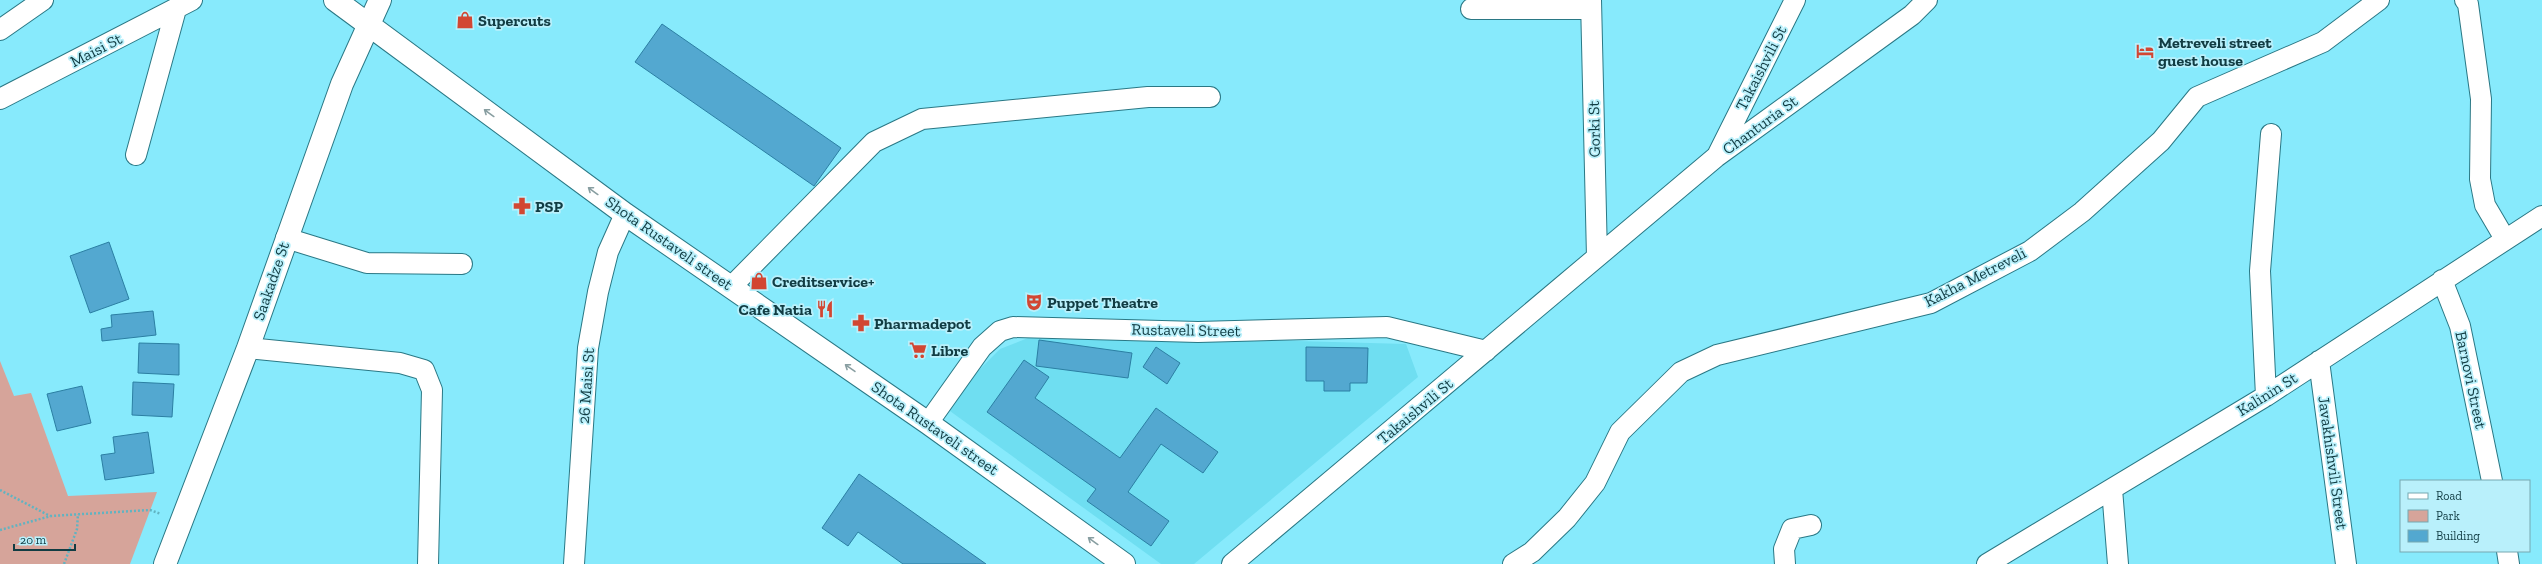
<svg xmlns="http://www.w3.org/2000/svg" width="2542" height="564" font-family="'Zilla Slab',serif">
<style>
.built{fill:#6fdef1}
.green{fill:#d6a49a}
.building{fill:#53a8d0;stroke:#2b7fa3}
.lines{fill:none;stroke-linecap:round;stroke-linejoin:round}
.street-casing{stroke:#2a7885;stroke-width:22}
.secondary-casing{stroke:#2a7885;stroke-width:24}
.path{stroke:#61b3c1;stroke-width:2.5;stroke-dasharray:2 2;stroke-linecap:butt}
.street{stroke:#fff;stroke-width:20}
.secondary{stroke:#fff;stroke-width:22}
.oneway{stroke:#889ea1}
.labels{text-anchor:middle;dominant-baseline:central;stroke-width:3.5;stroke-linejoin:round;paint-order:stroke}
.poi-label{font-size:16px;font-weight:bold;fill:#113c43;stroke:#b9f0fb;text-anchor:start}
.street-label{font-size:16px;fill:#113c43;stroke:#b9f0fb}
</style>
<rect width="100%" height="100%" fill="#87eafc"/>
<path class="built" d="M1038,334L1406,344L1418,377L1194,564H1161L943,406L1000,349Z"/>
<path class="green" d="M0,361L14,396L31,393L68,496L157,492L130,564H0Z"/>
<path class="building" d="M662,24L841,148L814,186L635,62Z
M109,242L129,299L90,313L70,256Z
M153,311L156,335L102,341L101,329L112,327L111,315Z
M1039,340L1132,353L1128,378L1036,366Z
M139,343L179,344V375L138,373Z
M1156,347L1180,363L1167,384L1143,367Z
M1306,347L1368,348L1367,383H1350V391H1324V381H1306Z
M1024,360L1049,377L1035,398L1120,458L1156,408L1218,452L1203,473L1161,444L1128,492L1169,521L1151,546L1087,501L1096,489L987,412Z
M133,382L174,384L172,417L132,415Z
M82,386L91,423L57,431L47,394Z
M148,432L154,473L105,480L101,455L115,453L113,437Z
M859,474L986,564H903L858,532L848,546L822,528Z"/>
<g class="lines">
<g class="street-casing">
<path id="street" d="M1591,0L1597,257
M2465,0L2468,4L2481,99L2480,179L2485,205L2505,239
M1471,9H1591
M0,30L43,0
M0,99L192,0
M1718,154L1795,0
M136,155L176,9
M286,238L367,263L462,264
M2442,280L2460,326L2492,481
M732,286L874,142L922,119L1148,97H1210
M248,348L400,363L424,370L432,390L428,564
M2319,361L2346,564
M2266,396L2260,271L2271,134
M928,423L982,347L1000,331L1013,327L1198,332L1387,327L1486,351
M2112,489L2118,564
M2507,551L2509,564
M574,564L588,348L598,292L608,252L625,214
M1232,564L1716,157L1912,15L1927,0
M1513,564L1532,552L1567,518L1595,483L1620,432L1681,372L1717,355L1931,303L2030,251L2082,212L2161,141L2197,97L2323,42L2379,0
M1785,564L1784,549L1792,529L1811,525
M1987,564L2266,396L2542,216"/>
</g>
<g class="secondary-casing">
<path id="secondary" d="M335,0L625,214L928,423L1124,564
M165,564L248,348L342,84L380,0"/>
</g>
<path class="path" d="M0,490L50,516
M0,530L51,516L150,510L161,514
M64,564L77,529L78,514"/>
<use href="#street" class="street"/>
<use href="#secondary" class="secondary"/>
</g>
<defs><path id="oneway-shaft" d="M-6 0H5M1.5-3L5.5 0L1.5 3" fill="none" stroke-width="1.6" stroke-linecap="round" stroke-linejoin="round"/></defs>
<g class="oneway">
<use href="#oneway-shaft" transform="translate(489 113) rotate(-144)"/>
<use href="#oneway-shaft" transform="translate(593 191) rotate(-144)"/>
<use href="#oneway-shaft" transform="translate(850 368) rotate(-145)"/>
<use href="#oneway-shaft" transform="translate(1093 541) rotate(-144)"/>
</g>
<defs>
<g id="shop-bare" transform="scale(1.38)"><path d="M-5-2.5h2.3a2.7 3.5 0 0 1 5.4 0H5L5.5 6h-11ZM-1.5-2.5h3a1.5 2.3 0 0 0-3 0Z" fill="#d24632" stroke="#b9f0fb" stroke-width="2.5" paint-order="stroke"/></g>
<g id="hotel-bare" transform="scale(1.38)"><path d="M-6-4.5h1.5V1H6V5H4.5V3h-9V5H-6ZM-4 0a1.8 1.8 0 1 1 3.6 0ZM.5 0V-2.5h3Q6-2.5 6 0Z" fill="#d24632" stroke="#b9f0fb" stroke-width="2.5" paint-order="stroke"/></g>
<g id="pharmacy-bare" transform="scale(1.38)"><path d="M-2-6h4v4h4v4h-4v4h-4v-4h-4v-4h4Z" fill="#d24632" stroke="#b9f0fb" stroke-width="2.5" paint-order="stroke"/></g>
<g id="theatre-bare" transform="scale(1.38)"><path d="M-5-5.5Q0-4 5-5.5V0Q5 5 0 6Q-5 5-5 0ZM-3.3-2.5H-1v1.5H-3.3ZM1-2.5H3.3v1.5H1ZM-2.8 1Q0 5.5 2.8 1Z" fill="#d24632" stroke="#b9f0fb" stroke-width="2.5" paint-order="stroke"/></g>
<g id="restaurant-bare" transform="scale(1.38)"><path d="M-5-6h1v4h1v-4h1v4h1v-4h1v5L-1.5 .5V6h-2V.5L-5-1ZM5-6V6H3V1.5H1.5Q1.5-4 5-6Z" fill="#d24632" stroke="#b9f0fb" stroke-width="2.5" paint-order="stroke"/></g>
<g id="supermarket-bare" transform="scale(1.38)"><path d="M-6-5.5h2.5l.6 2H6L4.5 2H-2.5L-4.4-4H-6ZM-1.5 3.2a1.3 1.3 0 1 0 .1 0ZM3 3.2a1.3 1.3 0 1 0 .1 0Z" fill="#d24632" stroke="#b9f0fb" stroke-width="2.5" paint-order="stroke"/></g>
</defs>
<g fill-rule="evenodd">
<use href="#shop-bare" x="465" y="20"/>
<use href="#hotel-bare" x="2145" y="51"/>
<use href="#pharmacy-bare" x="522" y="206"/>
<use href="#shop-bare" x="759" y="281"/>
<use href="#theatre-bare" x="1034" y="302"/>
<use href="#restaurant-bare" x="825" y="309"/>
<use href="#pharmacy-bare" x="861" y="323"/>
<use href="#supermarket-bare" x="918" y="350"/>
</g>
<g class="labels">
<g class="poi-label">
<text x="478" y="20">Supercuts</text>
<text x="2158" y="42">Metreveli street<tspan x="2158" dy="18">guest house</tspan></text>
<text x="535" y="206">PSP</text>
<text x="772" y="281">Creditservice+</text>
<text x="1047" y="302">Puppet Theatre</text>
<text x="812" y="309" text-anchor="end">Cafe Natia</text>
<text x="874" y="323">Pharmadepot</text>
<text x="931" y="350">Libre</text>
</g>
<g class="street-label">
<text transform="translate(96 50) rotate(-27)">Maisi St</text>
<text transform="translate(1761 68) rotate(-63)">Takaishvili St</text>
<text transform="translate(1760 125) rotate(-36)">Chanturia St</text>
<text transform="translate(1594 129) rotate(-91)">Gorki St</text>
<text transform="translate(669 243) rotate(35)">Shota Rustaveli street</text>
<text transform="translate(1975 277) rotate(-27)">Kakha Metreveli</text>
<text transform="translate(271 281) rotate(-71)">Saakadze St</text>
<text transform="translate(1186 330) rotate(1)">Rustaveli Street</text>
<text transform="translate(2471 380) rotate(78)">Barnovi Street</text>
<text transform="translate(586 386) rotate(-86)">26 Maisi St</text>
<text transform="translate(2267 394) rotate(-32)">Kalinin St</text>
<text transform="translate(1415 411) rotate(-40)">Takaishvili St</text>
<text transform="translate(935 428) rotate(35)">Shota Rustaveli street</text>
<text transform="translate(2333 463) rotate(82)">Javakhishvili Street</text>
</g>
</g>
<rect x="2400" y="480" width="130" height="72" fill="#b9f0fb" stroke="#76a8b1"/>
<rect x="2408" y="493" width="20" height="6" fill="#ffffff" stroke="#76a8b1"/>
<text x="2436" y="500" font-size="12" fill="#113c43">Road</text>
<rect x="2408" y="510" width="20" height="12" fill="#d6a49a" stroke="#76a8b1"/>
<text x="2436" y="520" font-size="12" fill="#113c43">Park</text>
<rect x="2408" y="530" width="20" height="12" fill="#53a8d0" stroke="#76a8b1"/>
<text x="2436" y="540" font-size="12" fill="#113c43">Building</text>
<path d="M14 544v6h61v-6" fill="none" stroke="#113c43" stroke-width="2"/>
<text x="20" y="544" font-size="12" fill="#113c43" stroke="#b9f0fb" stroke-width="3" paint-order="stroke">20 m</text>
</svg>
